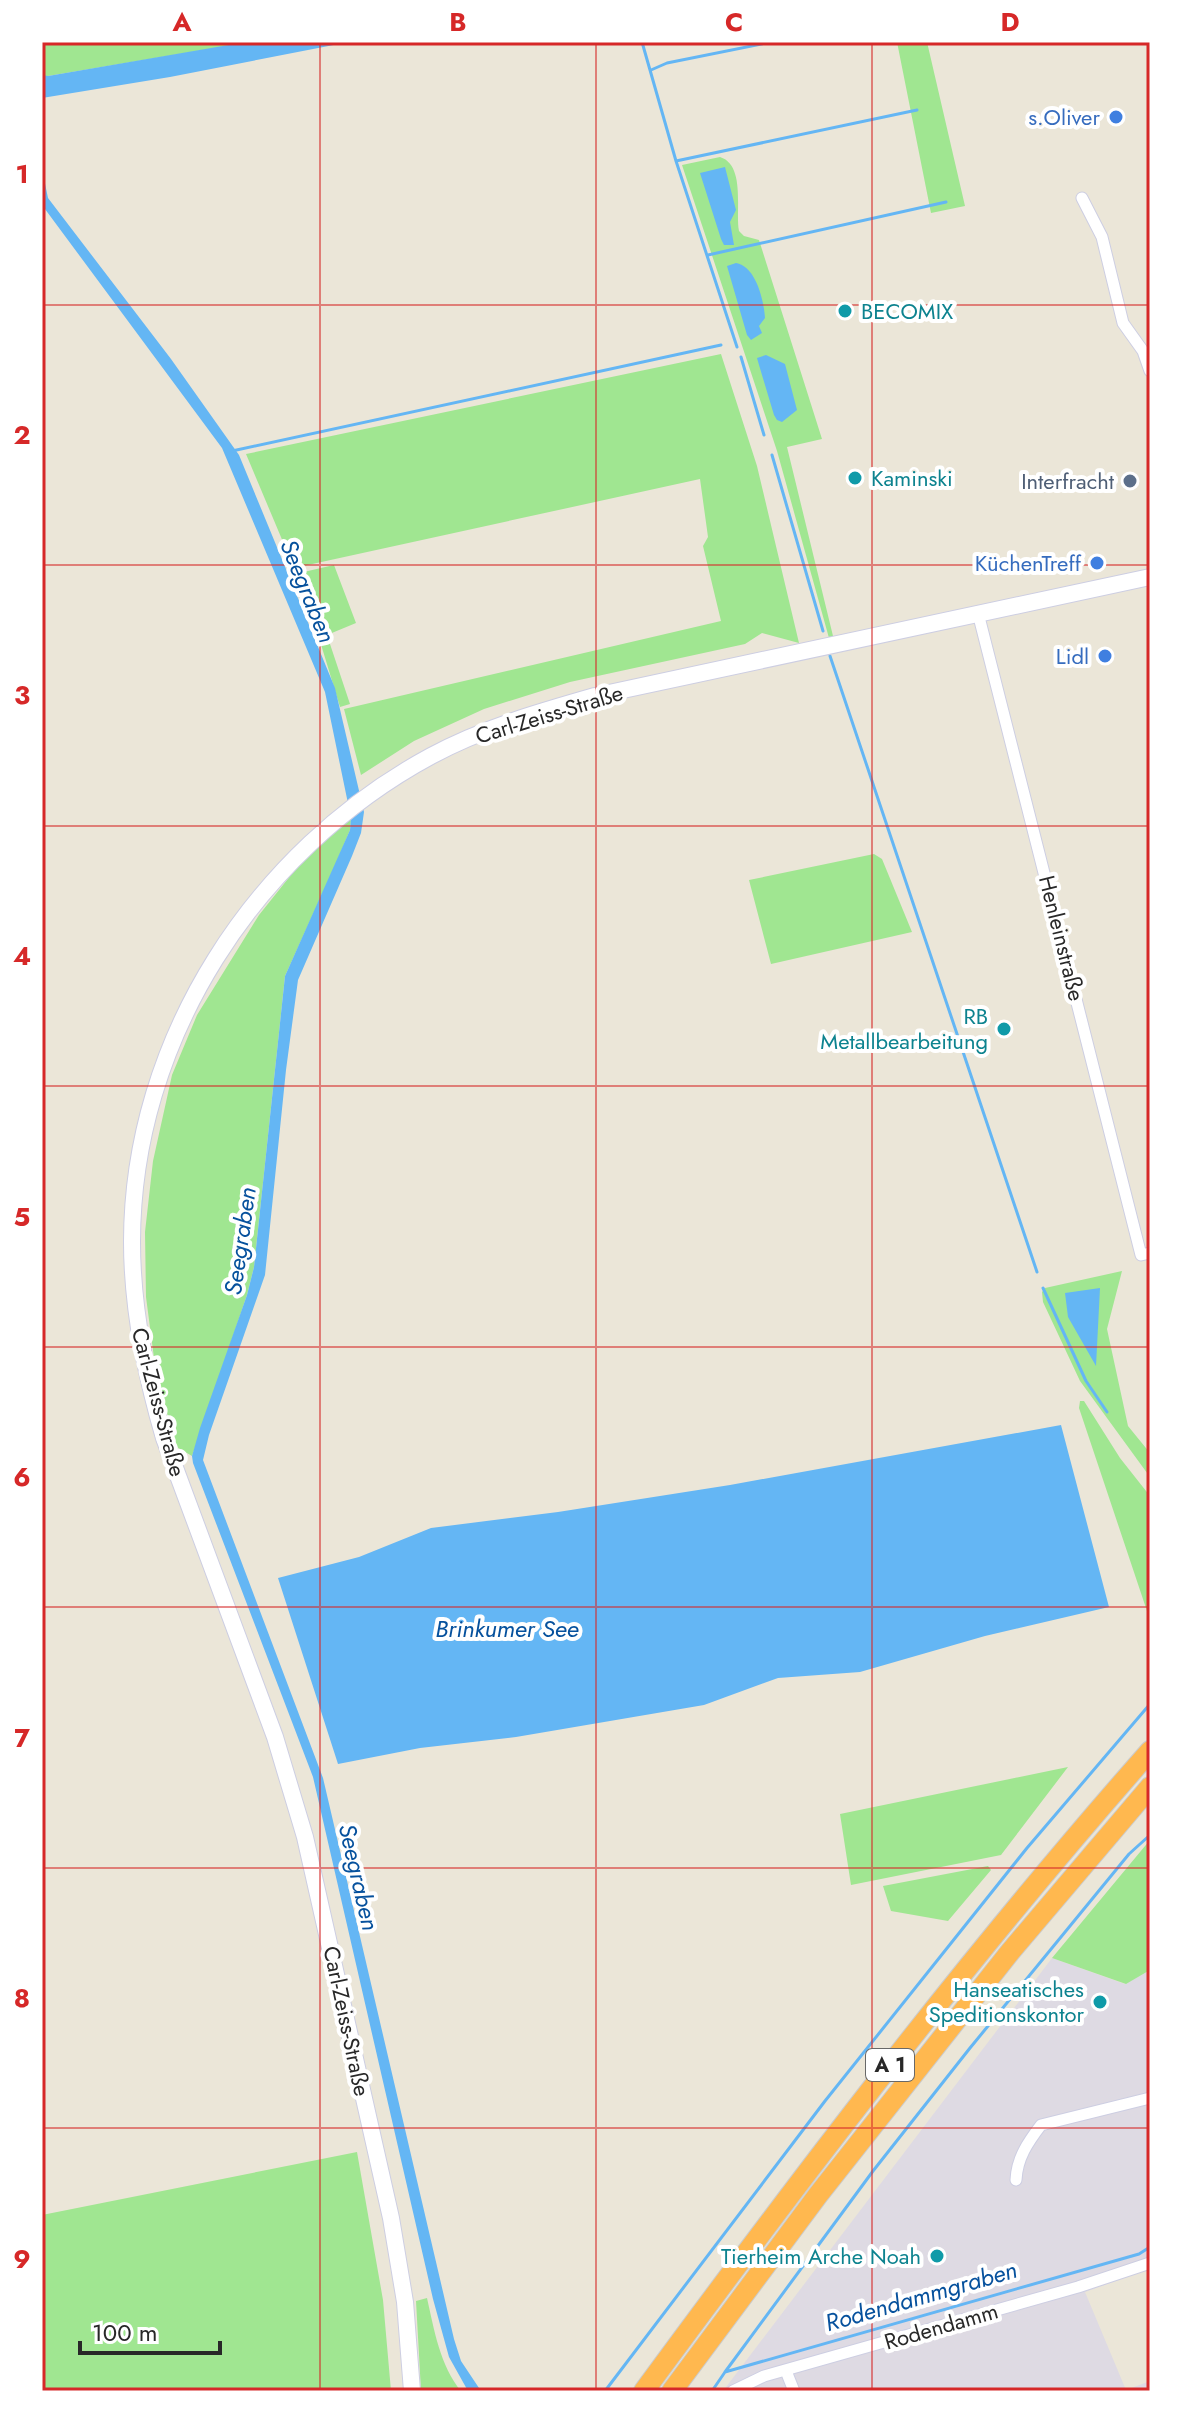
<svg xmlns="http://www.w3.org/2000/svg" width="1192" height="2433" font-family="Jost,sans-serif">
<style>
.industrial{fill:#dedae3}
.green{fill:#a0e691}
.water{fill:#64b6f4}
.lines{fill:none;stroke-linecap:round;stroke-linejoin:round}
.stream{stroke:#64b6f4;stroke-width:3}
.minor-casing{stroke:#cdcee2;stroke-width:13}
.secondary-casing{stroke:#cdcee2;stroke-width:18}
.motorway-casing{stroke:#cbcbcb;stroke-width:22}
.minor{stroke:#fff;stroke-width:11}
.secondary{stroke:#fff;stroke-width:16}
.motorway{stroke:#ffb84f;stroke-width:20}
.grid{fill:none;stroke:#d62828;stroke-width:2;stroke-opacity:0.55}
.shop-dot{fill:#3f7fe0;stroke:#fff;stroke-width:3}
.culture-dot{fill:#0f9aa8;stroke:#fff;stroke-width:3}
.service-dot{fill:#5c6f8a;stroke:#fff;stroke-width:3}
.labels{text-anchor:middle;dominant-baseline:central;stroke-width:8;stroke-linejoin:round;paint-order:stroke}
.shield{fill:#fff;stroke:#686868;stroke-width:2}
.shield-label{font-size:20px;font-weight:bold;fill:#282828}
.shop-label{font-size:22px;fill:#366cbe;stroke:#fff;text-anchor:end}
.culture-label{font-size:22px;fill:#0d838f;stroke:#fff;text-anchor:end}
.service-label{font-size:22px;fill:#4e5e75;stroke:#fff;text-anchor:end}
.street-label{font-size:22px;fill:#282828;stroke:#fff}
.water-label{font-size:24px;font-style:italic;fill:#06519d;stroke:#fff}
.neatline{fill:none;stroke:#d62828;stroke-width:3}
.grid-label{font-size:26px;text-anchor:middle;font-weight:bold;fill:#d62828}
</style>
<rect width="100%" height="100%" fill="#ebe6d8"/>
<path class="industrial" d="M1052,1958L1125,1984L1150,1970V2269L1085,2292L1126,2390L1150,2381V2391H723Z"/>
<path class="green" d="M42,42H251L42,77Z
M897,42H927L965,206L931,213Z
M720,157C746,165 735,212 739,231L744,236L759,240L822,439L787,447L833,636L829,638L777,451L682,165Z
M721,354L757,466L799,643L762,633L745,644L570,682L484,709L414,741L361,775L344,709L721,621L703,546L708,537L700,479L294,568L246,454Z
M334,565L356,623L327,635L350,704L340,707L316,628L295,574Z
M351,819L350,830L337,861L285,976L254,1267L247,1295L192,1456L175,1446L154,1358L146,1297L145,1232L153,1161L172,1075L197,1015L259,915L307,855Z
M874,854L882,859L912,932L771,964L749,880Z
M1122,1271L1107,1329L1128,1426L1150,1453V1477L1080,1381L1043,1302L1042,1292L1045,1288Z
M1080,1401H1084L1120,1458L1150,1496V1620L1079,1408Z
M1068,1767L1001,1855L851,1885L840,1814Z
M1150,1840V1970L1126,1984L1052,1958Z
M988,1866L991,1870L948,1921L891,1911L883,1886Z
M357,2152L383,2300L391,2391H42V2215Z
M427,2298C434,2329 440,2366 461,2391H421L416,2301Z"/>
<path class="water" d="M246,42H349L170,77L42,98V75L48,76Z
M725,167L736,210L730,222L734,245H724L721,239L700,173Z
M42,169L48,198L171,359L239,455L335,688L364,812L361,833L352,856L298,980L286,1070L265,1275L209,1435L203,1460L323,1778L454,2339L461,2361L481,2391H468L449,2357L433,2299L313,1777L193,1463L192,1456L200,1428L247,1295L254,1267L285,976L350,830L351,818L325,692L222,448L42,205Z
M736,263C756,266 764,301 765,318L759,326L762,333L751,340L747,335L727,266Z
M766,355L785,364L797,410L782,422L777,420L774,415L759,365L757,358Z
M1100,1288L1096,1366L1068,1317L1065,1293Z
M1061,1425L1109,1607L985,1636L860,1672L778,1678L704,1705L516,1737L420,1748L338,1764L278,1578L359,1557L431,1528L558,1512L730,1485Z"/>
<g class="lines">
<path class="stream" d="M642,42L676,161L737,347
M651,70L667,63L771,42
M676,161L917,110
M708,255L946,202
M741,357L764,435
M232,451L721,345
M772,455L823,631
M830,656L1037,1272
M1043,1288L1086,1381L1107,1412
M725,2372L873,2171L970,2048L1129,1854L1150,1835
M605,2391L825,2101L1027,1848L1150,1704
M712,2391L725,2372L1139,2254L1150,2247"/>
<g class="minor-casing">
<path id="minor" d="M1082,198L1102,237L1123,323L1143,351L1150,371
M978,613L1141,1255L1150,1253
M1016,2180C1017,2158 1028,2142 1041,2125L1150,2098
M786,2371L794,2391
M733,2391L764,2376L1078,2287L1150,2263"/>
</g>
<g class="secondary-casing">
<path id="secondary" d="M412,2391L405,2302L391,2218L305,1837L275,1737L164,1438C145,1373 132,1309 132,1242C132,1040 255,851 431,756C483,728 539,712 595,696L1150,577"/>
</g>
<g class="motorway-casing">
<path id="motorway" d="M644,2391C805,2172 970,1955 1150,1751
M672,2391L818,2195L1010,1952L1150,1787"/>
</g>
<use href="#minor" class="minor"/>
<use href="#secondary" class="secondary"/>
<use href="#motorway" class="motorway"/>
</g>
<path class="grid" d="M320,42V2391M596,42V2391M872,42V2391M42,305H1150M42,565H1150M42,826H1150M42,1086H1150M42,1347H1150M42,1607H1150M42,1868H1150M42,2128H1150"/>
<g class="shop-dot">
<circle cx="1116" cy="117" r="8"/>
<circle cx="1097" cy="563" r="8"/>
<circle cx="1105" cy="656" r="8"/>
</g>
<g class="culture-dot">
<circle cx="845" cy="311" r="8"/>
<circle cx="855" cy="478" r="8"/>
<circle cx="1004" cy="1029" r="8"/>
<circle cx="1100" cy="2002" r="8"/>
<circle cx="937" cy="2256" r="8"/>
</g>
<circle class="service-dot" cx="1130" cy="481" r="8"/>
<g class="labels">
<rect class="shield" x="866" y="2049" width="48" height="32" rx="6"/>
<g class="shield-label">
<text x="890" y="2065">A 1</text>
</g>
<g class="shop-label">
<text x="1100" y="117">s.Oliver</text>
<text x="1081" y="563">KüchenTreff</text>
<text x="1089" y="656">Lidl</text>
</g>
<g class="culture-label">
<text x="861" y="311" text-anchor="start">BECOMIX</text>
<text x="871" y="478" text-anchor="start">Kaminski</text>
<text x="988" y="1016">RB<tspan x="988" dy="25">Metallbearbeitung</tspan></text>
<text x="1084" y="1989">Hanseatisches<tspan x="1084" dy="25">Speditionskontor</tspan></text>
<text x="921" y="2256">Tierheim Arche Noah</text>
</g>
<g class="service-label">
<text x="1114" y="481">Interfracht</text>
</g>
<g class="street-label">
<text transform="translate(549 714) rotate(-17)">Carl-Zeiss-Straße</text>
<text transform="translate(1062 938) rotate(76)">Henleinstraße</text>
<text transform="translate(159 1402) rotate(75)">Carl-Zeiss-Straße</text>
<text transform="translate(347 2021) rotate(78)">Carl-Zeiss-Straße</text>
<text transform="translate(941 2326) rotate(-16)">Rodendamm</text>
</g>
<g class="water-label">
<text transform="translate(308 591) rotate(68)">Seegraben</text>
<text transform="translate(240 1241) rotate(-82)">Seegraben</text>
<text x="507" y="1628">Brinkumer See</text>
<text transform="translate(359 1877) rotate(77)">Seegraben</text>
<text transform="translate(921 2296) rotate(-16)">Rodendammgraben</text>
</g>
</g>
<rect width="1192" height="2433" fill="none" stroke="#ffffff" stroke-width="88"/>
<path d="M80 2341v12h140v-12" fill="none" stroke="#282828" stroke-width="4"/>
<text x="92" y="2341" font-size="24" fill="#282828" stroke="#ffffff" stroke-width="6" paint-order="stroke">100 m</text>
<rect x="44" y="44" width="1104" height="2345" class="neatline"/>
<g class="grid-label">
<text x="182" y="31">A</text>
<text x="458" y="31">B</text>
<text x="734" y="31">C</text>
<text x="1010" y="31">D</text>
<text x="22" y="183">1</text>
<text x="22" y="444">2</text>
<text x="22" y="704">3</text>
<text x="22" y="965">4</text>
<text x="22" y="1226">5</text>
<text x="22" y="1486">6</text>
<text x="22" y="1747">7</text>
<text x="22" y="2007">8</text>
<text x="22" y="2268">9</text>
</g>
</svg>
